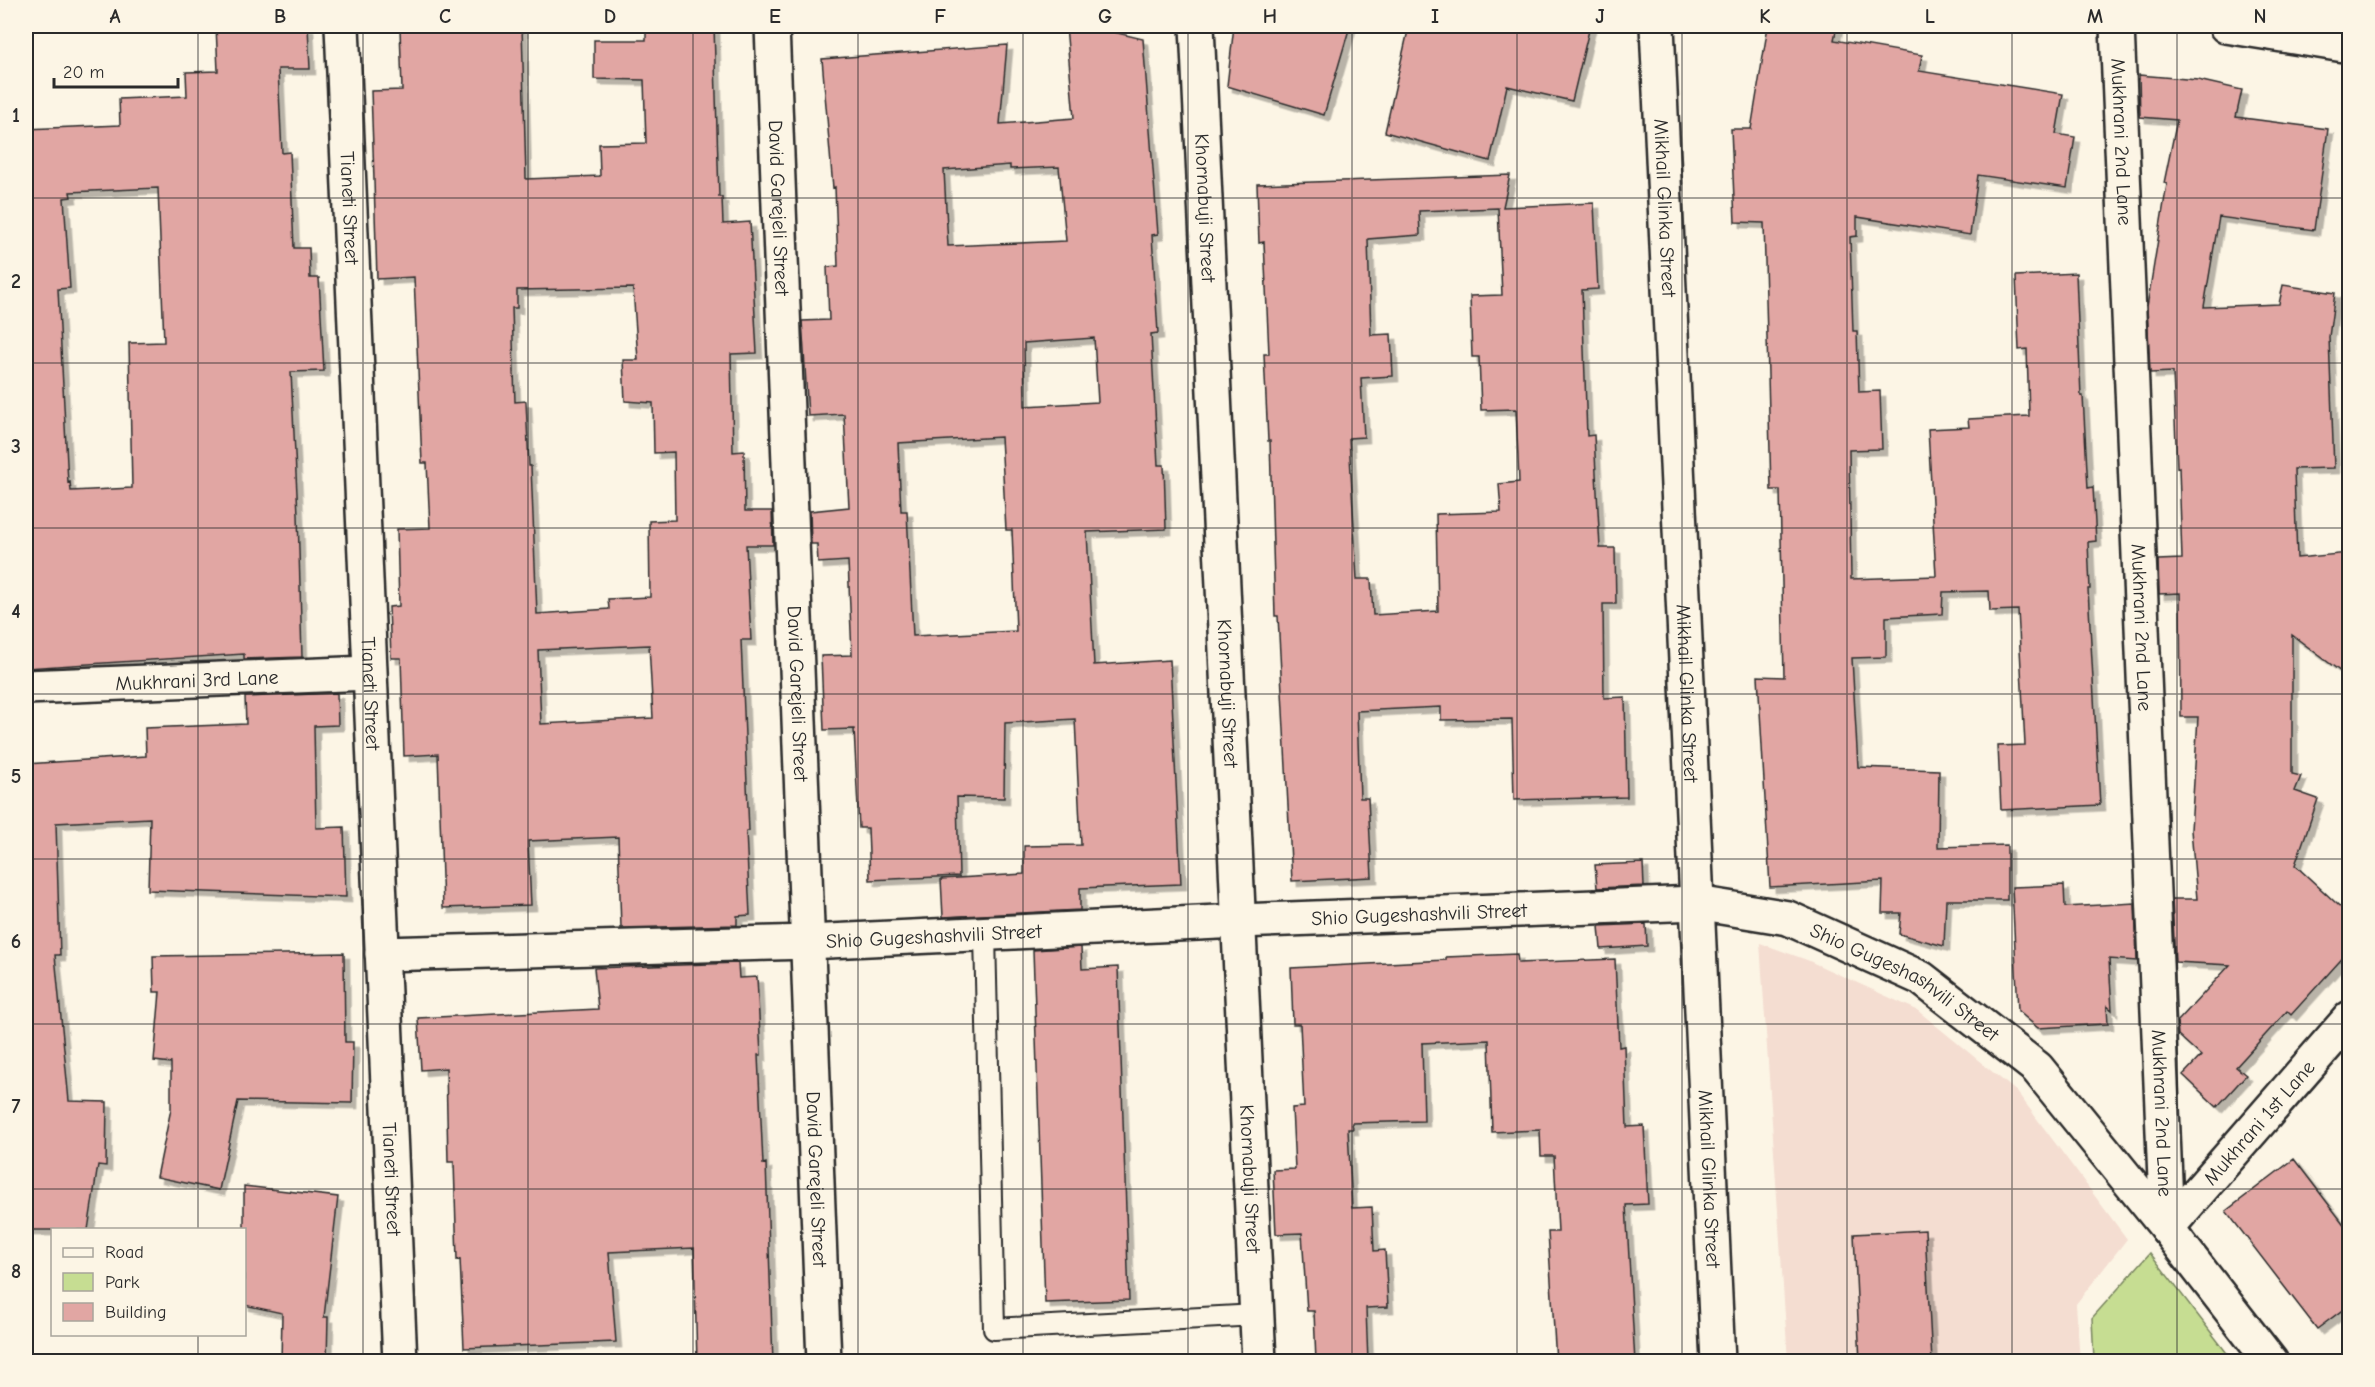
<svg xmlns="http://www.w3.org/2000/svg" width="2375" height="1387" font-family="'Comic Neue',sans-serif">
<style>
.built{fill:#f4ddd1}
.green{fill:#c6dd92;stroke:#78845e;stroke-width:1.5}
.building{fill:#e1a6a3;stroke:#2b2b2b;stroke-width:1.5;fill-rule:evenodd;filter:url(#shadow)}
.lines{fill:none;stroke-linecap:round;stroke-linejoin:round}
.service-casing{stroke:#2b2b2b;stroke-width:24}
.minor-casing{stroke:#2b2b2b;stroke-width:38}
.tertiary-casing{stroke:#2b2b2b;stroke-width:38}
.service{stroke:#fcf5e5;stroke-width:20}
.minor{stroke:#fcf5e5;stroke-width:33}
.tertiary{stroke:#fcf5e5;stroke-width:33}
.grid{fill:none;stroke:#2b2b2b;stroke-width:1.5;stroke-opacity:0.55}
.labels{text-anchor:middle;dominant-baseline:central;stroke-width:4.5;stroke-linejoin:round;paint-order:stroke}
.street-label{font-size:20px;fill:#2b2b2b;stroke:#fcf5e5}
.neatline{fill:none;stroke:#2b2b2b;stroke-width:2}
.grid-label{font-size:20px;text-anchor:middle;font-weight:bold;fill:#2b2b2b}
</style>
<defs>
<filter id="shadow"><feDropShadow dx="5.5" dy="5.5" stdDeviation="0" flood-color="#0004"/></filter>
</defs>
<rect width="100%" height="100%" fill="#fcf5e5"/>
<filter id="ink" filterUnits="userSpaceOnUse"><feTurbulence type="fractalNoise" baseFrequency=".0167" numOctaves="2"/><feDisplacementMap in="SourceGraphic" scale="12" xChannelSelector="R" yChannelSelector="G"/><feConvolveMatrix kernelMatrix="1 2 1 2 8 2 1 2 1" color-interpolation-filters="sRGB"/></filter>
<g filter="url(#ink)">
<path class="built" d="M1760,943L1807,960L1917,1010L2017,1092L2127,1239L2076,1304L2080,1361H1788Z"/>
<path class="green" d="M2150,1253L2233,1361H2094L2092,1318Z"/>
<path class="building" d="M216,26H308L310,69H278L282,153L290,152L294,248H309L310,278H319L324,371L291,372L298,514L302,657L244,659V654L26,668V129L120,125L119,99L187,96L186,72L218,71ZM158,188L164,342L129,343L132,488L71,491L70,482L68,483L58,289L70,288L64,198L71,197L70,192Z
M419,26H522L526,179L600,176L599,144L646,143L644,80L594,79V40H646V26H714L719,197H722L723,224L750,222L757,353L731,354L733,452L744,451L745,511H772L773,545H746L751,640H741L749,831H746L750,915L737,916V925L621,928L618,837L528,841L531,905L443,908L438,754L404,756L401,658H391L389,607L399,606L397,529L430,528L427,463H422L414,277L377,279L373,148L371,91L402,90L400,28L419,27ZM633,288L638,360H623L625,401L653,403L654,453L674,452L675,520L649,521L650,597L608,599L609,609L537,614L531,466H529L526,401L515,402L512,308H517V290ZM649,645L653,718L541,724L538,650Z
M1066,26H1088L1143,39L1158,234L1152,235L1158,333L1151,334L1158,465H1164L1166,529L1087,532L1094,665L1170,660L1181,884L1080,888V910L943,917L941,879L1024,874V846L1081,845L1075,719L1005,723L1004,798L957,797L959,876L870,880L868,828H859L854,729L824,730L821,656L852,655L848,561L818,563L817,544H811L810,511L849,507L844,414L808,416L803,335L802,321L829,320L827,267L838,266L835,187L833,188L822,59L1007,45L1000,124L1074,118ZM1010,165V169L1059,167L1066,241L948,246L944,170ZM1094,338L1098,402L1025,406L1024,343ZM1001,437L1006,530H1012L1016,631L913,636L907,511H901L898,443Z
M1234,26H1350L1324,115L1227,86Z
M1409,26H1590L1572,101L1507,86L1490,161L1385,132Z
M1768,26H1837L1834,40L1922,55L1919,71L2063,94L2056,134L2075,137L2067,188L1978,175L1970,235L1857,217V236L1850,237L1853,331H1857L1859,392L1880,391L1882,449L1849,450L1851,579L1936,576L1928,429L1969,427L1968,419L2029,416L2027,349L2019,350L2016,276L2076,273L2081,396H2083L2088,488L2093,487L2096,541L2088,542L2090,589H2088L2100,805L2001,810L1998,746L2025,745L2018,610L1990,611L1989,591L1943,592L1942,614L1886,617V657L1852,658L1858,767L1939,770L1938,847L2007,845V900H1946L1944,946L1899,934L1901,913H1882L1883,881L1770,887L1758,676L1784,677L1780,490H1771L1764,223L1735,222L1731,129H1751Z
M2139,75L2198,80L2242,90L2236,117L2328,129L2314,230L2219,217L2204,307L2279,304L2283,285L2335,293L2329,337L2334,468L2294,469L2297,558L2349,553V678L2292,635V774L2301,776L2295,791L2318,799L2295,865L2349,915V951L2291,1015L2287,1011L2236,1067L2246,1075L2217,1107L2183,1075L2201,1056L2178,1035L2177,1022L2230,965L2175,962L2172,899H2197L2191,830L2198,717H2181L2180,593L2159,594L2158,560L2182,559L2179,467L2177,468L2173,372L2150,373L2147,307L2167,184L2164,183L2177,120L2140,117Z
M1510,175L1503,207L1594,203L1598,289L1582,290L1587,436L1594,435L1600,548H1615L1616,604H1603L1604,698L1625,697L1627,797L1514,800L1512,719L1441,720V707L1357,711L1360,798H1368L1372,877L1292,881L1278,616H1275L1270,441H1268L1264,354H1269L1264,242L1259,243L1257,184ZM1498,208L1502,295L1470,296L1472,357H1479L1481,410L1516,409L1519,482L1499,484L1501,512L1436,514L1438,611L1373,615L1371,579H1357L1349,438L1364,437L1361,378L1393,376L1391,334L1371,335L1368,239L1420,235L1419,211Z
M337,693L338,725L314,726L316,828L344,827L346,897L148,890L150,818L56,823L60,955H55L69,1101L107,1102L106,1166L98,1165L88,1230H26V764L146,756L145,728L246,724L245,697Z
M1643,863L1644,886L1597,888L1595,865Z
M2064,885L2065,907L2135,903L2137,961L2109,959L2112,1010L2107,1006L2108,1024L2038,1028L2018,1011L2012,887Z
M1646,924L1647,946L1601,949L1599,926Z
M1081,947L1082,969L1118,967L1129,1300L1045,1303L1033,950Z
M344,953L345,1042H353L352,1103L238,1101L219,1190L157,1177L171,1109V1063L154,1061L160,992H154L153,956Z
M1517,954L1518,963L1615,959L1619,1047L1624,1046L1627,1127L1644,1126L1648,1204L1626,1205L1635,1362H1556L1548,1232H1558L1554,1156H1541L1540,1130L1492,1132L1489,1040L1422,1043L1424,1121L1352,1123L1353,1129H1348L1352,1208L1372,1207L1374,1251L1385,1250L1388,1307L1366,1308L1368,1362H1316L1314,1311H1307L1302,1233L1276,1234L1273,1170L1295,1169L1292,1108L1304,1107L1300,1024H1293L1291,968L1446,960V957Z
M738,963L739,978L757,977L761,1055H758L763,1164L766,1163L773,1362H697L694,1248L609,1252L616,1342L464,1348L460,1259L457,1260L454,1162H448L446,1068L421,1070L418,1018L598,1009L594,968Z
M2294,1159L2349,1231V1305L2317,1329L2226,1211Z
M244,1186L338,1197L324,1317H328L327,1362H281L282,1313L244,1305Z
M1925,1230L1932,1362H1860L1854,1234Z"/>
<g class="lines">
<g class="service-casing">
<path id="service" d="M985,935L994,1329L1257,1315"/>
</g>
<g class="minor-casing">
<g id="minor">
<path id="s1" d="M342,26L400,1362"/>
<path id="s2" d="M772,26L824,1362"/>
<path id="s3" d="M1197,26L1259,1362"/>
<path id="s4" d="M1657,26L1718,1362"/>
<path id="s5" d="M2117,26L2167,1228"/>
<path id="s6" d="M26,687L369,673"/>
<path id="s7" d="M382,954L808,942L1239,921L1697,903L1788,918L1921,978L2037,1068L2167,1228L2271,1362"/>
<path id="s8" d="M2167,1228L2350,1018"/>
</g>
</g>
<g class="tertiary-casing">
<path id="tertiary" d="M2226,26L2350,46"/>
</g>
<use href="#service" class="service"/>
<use href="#minor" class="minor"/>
<use href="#tertiary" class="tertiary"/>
</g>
</g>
<path class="grid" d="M198,26V1230M363,26V1362M528,26V1362M693,26V1362M858,26V1362M1023,26V1362M1188,26V1362M1352,26V1362M1517,26V1362M1682,26V1362M1847,26V1362M2012,26V1362M2177,26V1362M26,198H2350M26,363H2350M26,528H2350M26,694H2350M26,859H2350M26,1024H2350M26,1189H2350M198,1334V1362"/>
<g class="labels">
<g class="street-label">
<text stroke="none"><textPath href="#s5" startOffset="116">Mukhrani 2nd Lane</textPath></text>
<text stroke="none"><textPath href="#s1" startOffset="182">Tianeti Street</textPath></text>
<text stroke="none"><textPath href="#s2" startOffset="182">David Garejeli Street</textPath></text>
<text stroke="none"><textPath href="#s3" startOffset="182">Khornabuji Street</textPath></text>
<text stroke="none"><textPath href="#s4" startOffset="182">Mikhail Glinka Street</textPath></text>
<text stroke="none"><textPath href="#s5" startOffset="602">Mukhrani 2nd Lane</textPath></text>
<text stroke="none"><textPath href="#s6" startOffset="171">Mukhrani 3rd Lane</textPath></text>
<text stroke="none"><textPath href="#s2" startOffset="668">David Garejeli Street</textPath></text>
<text stroke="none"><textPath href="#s3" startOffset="668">Khornabuji Street</textPath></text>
<text stroke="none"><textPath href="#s4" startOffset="668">Mikhail Glinka Street</textPath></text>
<text stroke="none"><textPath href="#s1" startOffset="668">Tianeti Street</textPath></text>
<text stroke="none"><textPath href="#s7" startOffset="1038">Shio Gugeshashvili Street</textPath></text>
<text stroke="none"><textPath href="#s7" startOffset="552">Shio Gugeshashvili Street</textPath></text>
<text stroke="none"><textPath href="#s7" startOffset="1542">Shio Gugeshashvili Street</textPath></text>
<text stroke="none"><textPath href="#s5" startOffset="1088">Mukhrani 2nd Lane</textPath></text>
<text stroke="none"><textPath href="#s8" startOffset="140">Mukhrani 1st Lane</textPath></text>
<text stroke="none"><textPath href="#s1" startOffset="1154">Tianeti Street</textPath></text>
<text stroke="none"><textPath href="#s2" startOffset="1154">David Garejeli Street</textPath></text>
<text stroke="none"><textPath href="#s3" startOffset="1154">Khornabuji Street</textPath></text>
<text stroke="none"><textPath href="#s4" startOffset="1154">Mikhail Glinka Street</textPath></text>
</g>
</g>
<rect width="2375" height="1387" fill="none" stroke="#fcf5e5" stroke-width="66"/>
<rect x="51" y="1228" width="195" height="108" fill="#fcf5e5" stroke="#a8a49b" stroke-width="1.5"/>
<rect x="63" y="1248" width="30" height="9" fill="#fcf5e5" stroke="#a8a49b" stroke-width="1.5"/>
<text x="105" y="1258" font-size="18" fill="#2b2b2b">Road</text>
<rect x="63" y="1273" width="30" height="18" fill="#c6dd92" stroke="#a8a49b" stroke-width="1.5"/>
<text x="105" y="1288" font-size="18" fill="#2b2b2b">Park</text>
<rect x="63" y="1303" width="30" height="18" fill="#e1a6a3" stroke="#a8a49b" stroke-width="1.5"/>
<text x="105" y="1318" font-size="18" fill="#2b2b2b">Building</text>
<path d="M54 78v9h124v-9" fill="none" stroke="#2b2b2b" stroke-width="3"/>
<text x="63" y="78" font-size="18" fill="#2b2b2b" stroke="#fcf5e5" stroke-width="4.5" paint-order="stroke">20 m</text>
<rect x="33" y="33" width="2309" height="1321" class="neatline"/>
<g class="grid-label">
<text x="115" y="23">A</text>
<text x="280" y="23">B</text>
<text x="445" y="23">C</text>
<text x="610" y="23">D</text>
<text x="775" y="23">E</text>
<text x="940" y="23">F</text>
<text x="1105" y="23">G</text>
<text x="1270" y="23">H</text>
<text x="1435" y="23">I</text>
<text x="1600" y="23">J</text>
<text x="1765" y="23">K</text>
<text x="1930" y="23">L</text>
<text x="2095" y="23">M</text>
<text x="2260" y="23">N</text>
<text x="16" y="122">1</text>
<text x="16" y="288">2</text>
<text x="16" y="453">3</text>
<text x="16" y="618">4</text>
<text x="16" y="783">5</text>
<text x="16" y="948">6</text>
<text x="16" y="1113">7</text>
<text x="16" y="1278">8</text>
</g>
</svg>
